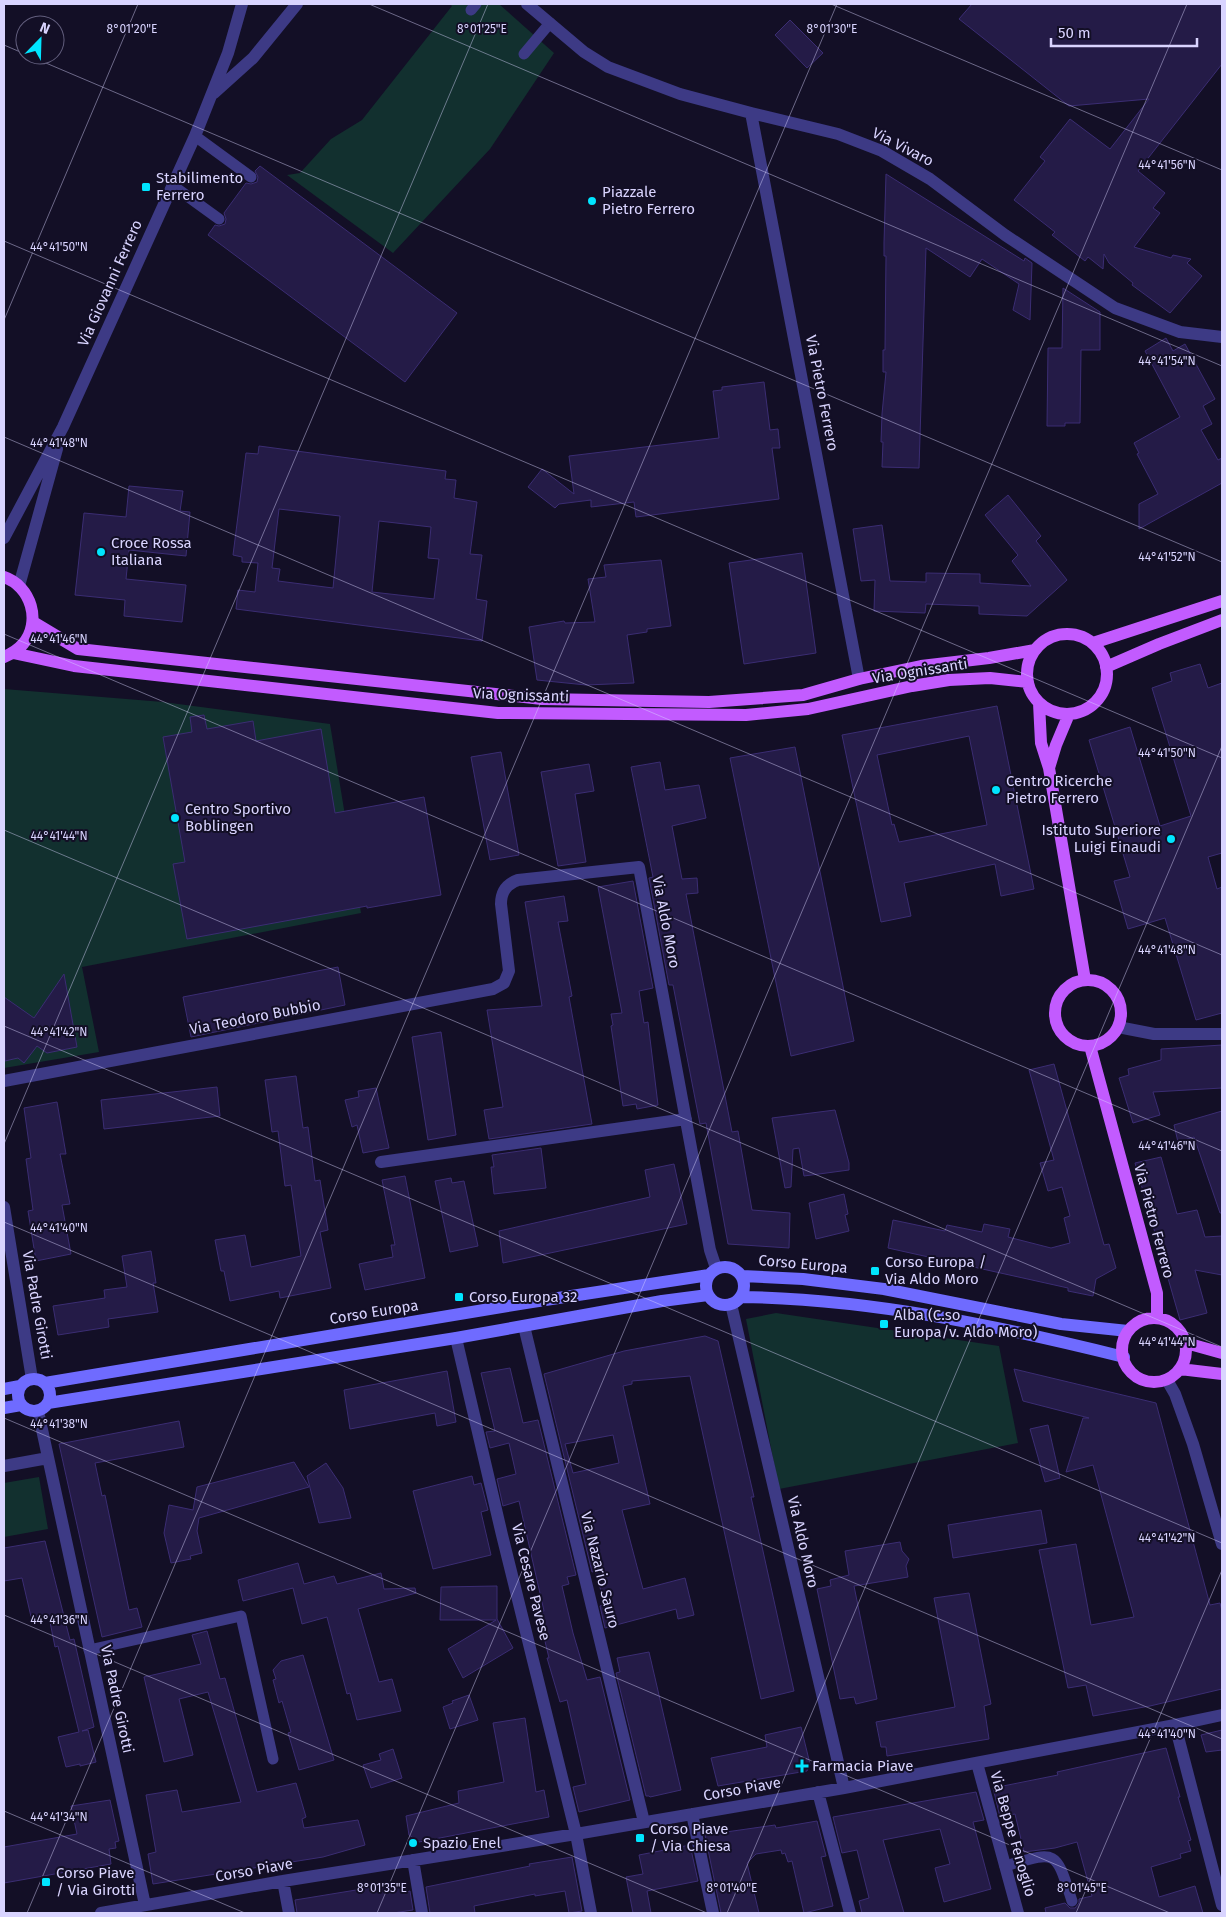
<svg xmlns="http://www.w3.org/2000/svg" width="1226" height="1917" font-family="'Fira Sans',sans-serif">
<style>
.green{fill:#12302f}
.building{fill:#241b47;stroke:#3b2d73;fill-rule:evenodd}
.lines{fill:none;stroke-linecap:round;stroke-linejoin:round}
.service{stroke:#3d3a85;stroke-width:11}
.minor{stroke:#3d3a85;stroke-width:12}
.secondary{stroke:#6f6bff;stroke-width:12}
.primary{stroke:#c25bff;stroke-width:12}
.ticks{fill:none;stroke:#d9d4ff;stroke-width:1;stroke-opacity:0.45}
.poi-dot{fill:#00e5ff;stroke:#130f26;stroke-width:2}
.labels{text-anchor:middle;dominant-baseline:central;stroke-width:4;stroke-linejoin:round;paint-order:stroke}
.street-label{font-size:15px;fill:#d9d4ff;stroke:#130f26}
.poi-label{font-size:15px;fill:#d9d4ff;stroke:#130f26;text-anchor:start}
.ticks-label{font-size:12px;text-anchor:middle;fill:#d9d4ff;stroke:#130f26;stroke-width:4;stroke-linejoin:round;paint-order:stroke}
</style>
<rect width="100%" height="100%" fill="#130f26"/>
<path class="green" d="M450,4H499L554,53L490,149L393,253L287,175L300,173L331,139L362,120L452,6Z
M4,689L163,702L330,724L361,913L82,967L99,1052L4,1068Z
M776,1313L999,1346L1018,1443L779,1489L746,1319Z
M39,1477L48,1529L4,1537V1483Z"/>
<path class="building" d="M972,4H1222V64L1138,171L1165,193L1153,208L1160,213L1134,247L1171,258L1173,255L1191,259L1187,263L1202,276L1170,313L1132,285L1133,283L1109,263L1104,254L1103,269L1088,257L1085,261L1052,235L1055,232L1014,200L1045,161L1040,157L1070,119L1110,149L1149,99L1069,106L959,19Z
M790,20L823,53L807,68L775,35Z
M260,166L457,313L405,382L208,235L215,225L219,226L225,224L226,219L224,213L246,183L251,184L257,182L258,177L255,171Z
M886,174L1024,261L1025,258L1032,263L1030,320L1013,310L1019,284L982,259L970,277L926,248L919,468L882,467L883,442H881L882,414L886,372H883V350H885L886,256H884V243Z
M1063,288L1100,312V350H1081L1080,423H1065V426H1047L1048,348H1062Z
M1166,338L1173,351L1185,344L1215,399L1203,406L1212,424L1201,430L1218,460L1222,458V483L1139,529V504L1158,494L1137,454L1139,453L1134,443L1180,417L1145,351Z
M764,382L770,430L778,429L780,448H772L779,499L636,517L634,502L591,507V500L559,504L555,508L528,487L542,469L574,494L569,456L719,438L713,391L722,390V387Z
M259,446L446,471L445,479L456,480L454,498L477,502L470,554L482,555L476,599L487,601L482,641L236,609L238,590L255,592L258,563L242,562V557L233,555L246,453L258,454ZM279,509L340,516L333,588L278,581L280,569L272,568ZM379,521L431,527L428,558L439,559L434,599L372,592Z
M129,486L183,491L180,511L190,512L186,556L129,550L126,579L186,585L182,622L124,616L125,600L75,595L84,513L126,517Z
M1008,495L1041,536L1036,541L1067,580L1027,616L979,614V606L926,604L925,613L874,611L875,580L861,581L853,529L882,525L890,581L926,582V573L980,574V583L1031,586L1012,561L1018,555L985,515Z
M802,553L816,653L744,664L729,563Z
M661,560L671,626L647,629V632L627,635L634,683L586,685L537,680L529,627L564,621L565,623L595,622L588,579L606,577L604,565Z
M1200,664L1208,688L1222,683V853L1208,857L1217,889L1222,887V1013L1196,1020L1165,918L1128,929L1114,881L1130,877L1089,740L1130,727L1160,826L1191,816L1152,688L1172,681L1170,673Z
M997,706L1034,889L1001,896L995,864L904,883L911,916L881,922L842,735ZM969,736L987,825L899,842L894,824L892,825L877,755Z
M204,715L207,729L253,721L256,741L321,729L335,813L424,797L441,895L367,908V906L187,939L173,864L185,862L163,737L192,732L190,717Z
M795,747L854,1041L791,1056L730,758Z
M501,752L519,855L490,860L471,757Z
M660,762L665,790L699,785L706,818L672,826L682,879L697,878L698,893L686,894L732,1132L738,1131L752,1210L790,1213L789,1248L728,1244L706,1123L700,1124L673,985H669L649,878L653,877L631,767Z
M589,764L594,791L575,794L586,862L558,866L541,772Z
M633,881L653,988L639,991L644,1023L648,1022L658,1105L637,1109L636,1104L623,1106L611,1026L613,1025L611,1014L622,1013L598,887Z
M564,896L568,921L558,922L572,996L569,997L592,1124L489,1139L484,1110L503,1107L487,1010L542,1006L525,902Z
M338,967L345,1005L191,1037L183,997Z
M64,974L77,1047L47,1053L37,1046L24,1063L18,1058L5,1061L4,997L34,1018Z
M441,1032L456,1135L428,1140L412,1037Z
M1222,1045V1088L1153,1092L1160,1115L1133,1123L1119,1078L1129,1075L1128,1069L1161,1060V1049Z
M1054,1064L1104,1245L1109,1244L1116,1268L1096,1279L1093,1296L1068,1291V1288L888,1248L893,1220L945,1231L947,1225L982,1232L984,1224L1010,1229L1008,1237L1051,1248L1070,1243L1064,1218L1070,1216L1062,1187L1048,1191L1040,1163L1054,1160L1029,1070Z
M296,1076L303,1128L308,1127L315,1181L320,1180L328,1230L320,1232L331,1288L280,1298L279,1291L230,1301L224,1271H221L215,1240L245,1235L251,1267L301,1256L291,1185L285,1186L278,1131L272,1132L265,1080Z
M217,1087L220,1116L104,1129L101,1100Z
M376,1088L389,1148L363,1153L357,1125L352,1127L345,1100L359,1097L358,1091Z
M57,1102L66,1154H60L70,1204L62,1205L71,1254L36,1261L28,1211L33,1210L26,1159L31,1158L24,1108Z
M835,1110L849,1163V1170L804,1176L799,1148L793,1149L791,1187L785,1188L772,1118Z
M1222,1111V1213H1220L1194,1137L1178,1142L1174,1125Z
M541,1148L546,1188L494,1194L491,1167H494L492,1155Z
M1161,1157L1177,1214L1197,1210L1205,1237L1222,1236V1275L1195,1270L1207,1313L1180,1320L1135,1163Z
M674,1164L687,1224L503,1263L499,1231L650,1197L645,1170Z
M405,1176L425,1278L365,1290L359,1264L393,1257L391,1245H395L382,1180Z
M451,1178L452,1183L464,1181L478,1246L450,1252L435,1181Z
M844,1194L848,1214L845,1215L849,1231L816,1239L809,1203Z
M151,1251L156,1283H153L158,1312L108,1319L109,1327L58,1335L53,1306L105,1298L104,1290L127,1287L122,1256Z
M705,1336L718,1341L754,1497H751L794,1691L761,1699L690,1376L632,1381V1384L623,1386L650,1504L622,1510L643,1589L685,1578L694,1615L678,1619L676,1609L605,1628L600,1606L605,1604L595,1571L592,1572L544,1374L624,1351ZM613,1435L619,1463L573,1473L565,1444Z
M510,1368L523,1423L538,1420L576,1575L567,1577L569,1584L562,1586L573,1633L587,1680L600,1677L630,1800L579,1812L573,1787L586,1784L567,1700L560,1702L547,1658H549L538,1612L544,1611L519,1501L503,1506L497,1479L516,1474L509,1443L490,1448L486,1432L495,1431L481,1373Z
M1014,1369L1156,1403L1210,1605L1220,1603L1222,1611V1689L1150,1706L1093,1716L1086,1685L1068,1688L1039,1550L1076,1544L1091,1625L1134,1617L1093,1465L1066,1472L1083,1418H1089L1023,1401Z
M447,1371L456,1422L437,1426L435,1413L350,1429L344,1390Z
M179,1421L184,1447L95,1463L102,1496L105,1495L129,1610L137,1608L142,1627L102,1637L59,1444Z
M1048,1425L1060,1478L1045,1482L1030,1429Z
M294,1462L309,1487L199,1518L197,1531L202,1553L190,1556L191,1559L171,1563L164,1533L169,1505L193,1510L197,1487Z
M326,1463L343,1488L351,1518L319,1523L307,1476Z
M472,1476L474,1485L481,1483L488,1510L481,1512L491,1555L433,1569L413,1491Z
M1041,1510L1047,1543L953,1558L948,1525Z
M45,1541L70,1640L74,1639L94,1727L82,1731L88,1730L96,1762L80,1766V1764L66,1767L58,1737L79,1732L58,1646L55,1647L49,1617L32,1621L22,1578L4,1581V1548Z
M900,1542L902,1551L909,1559L906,1566L908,1577L854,1586L877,1699L856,1704L854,1697L840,1699L817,1589L831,1586L830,1580L849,1575L845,1551Z
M298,1563L304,1584L334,1576L337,1584L381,1573L384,1589L415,1588L416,1593L358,1609L379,1682L392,1679L401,1711L357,1720L350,1693L347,1694L327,1617L302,1624L293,1588L243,1601L238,1580Z
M497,1586V1619L513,1648L463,1678L448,1649L496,1620H440L441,1587Z
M969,1593L991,1704L984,1706L989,1739L887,1756L886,1747H881L876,1722L955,1707L934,1598Z
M207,1631L220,1679L225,1678L257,1792L296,1783L306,1817L302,1819L304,1828L358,1820L365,1845L323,1857L153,1884L148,1854L156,1852L146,1795L177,1790L182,1812L241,1802L208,1692L179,1699L193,1755L164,1762L144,1677L201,1664L192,1635Z
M649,1652L681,1790L650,1797L649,1796H646L616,1673L620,1672L617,1658Z
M303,1655L334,1760L299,1770L288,1733L291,1732L282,1701L279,1703L273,1680L276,1679L273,1670L281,1661Z
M469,1695L478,1720L450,1729L443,1707L453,1703L452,1701Z
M525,1718L536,1792L544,1790L549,1817L419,1842L409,1835L406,1816L459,1803L458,1791L504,1782L493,1723Z
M801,1727L810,1764L807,1771L718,1786L711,1758L767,1747L765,1735Z
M1222,1730V1750L1206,1752L1201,1735Z
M1166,1748L1180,1797H1178L1191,1840L1188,1841L1191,1851L1180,1854L1181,1858L1151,1867L1159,1897L1195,1886L1203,1913H1046L1045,1908L1065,1903L1070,1908H1075L1079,1903V1899L1092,1896L1077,1842L1055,1848L1024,1852L1015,1814L1000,1817L993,1788L1058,1775L1057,1772Z
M393,1749L402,1778L371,1788L363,1765L381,1760L379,1754Z
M976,1792L984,1820L973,1822L991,1889L944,1902L935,1868L950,1864L940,1829L883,1840L904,1913H862L859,1901L869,1898L857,1850L842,1853L833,1817Z
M110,1800L119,1841L115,1842L116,1848L109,1849L111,1864L4,1883V1847L77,1834L71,1806Z
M817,1821L826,1856L821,1857L822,1861L833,1906L804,1913L792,1861L788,1862L785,1853L782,1854L781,1850L756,1854L747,1863L759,1913H721L705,1835L775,1825L776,1828Z
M690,1845L698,1881L647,1891L651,1913H633L626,1877L643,1874L639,1855Z
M572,1857L582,1911L569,1913L565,1891L535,1896V1894L474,1906L475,1913H430L426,1887L530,1866L529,1864Z
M405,1882L407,1892L410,1891L413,1910L393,1913H297L295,1900Z"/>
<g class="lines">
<path class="service" d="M471,10L476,4
M524,54L550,23
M195,136L251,177
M172,185L219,219
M89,1650L241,1616L273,1759
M1005,1866C1058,1851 1055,1849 1072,1901"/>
<path class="minor" d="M527,4L584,52L608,67L680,94L751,113L838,134L882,151L930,179L1005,235L1115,308L1180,332L1222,337
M214,93L253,58L297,4
M751,113L859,679
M4,538L63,427L195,136L228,53L242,4
M19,586L57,449
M1118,1027L1154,1034H1222
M4,1081L493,989L504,983L509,971L501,904C501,891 507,884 518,880L639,867L710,1250L716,1268
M381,1162L686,1119
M4,1207L32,1379
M731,1304L844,1788
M524,1326L644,1822
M456,1338L502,1535L576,1834L591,1913
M1167,1380L1175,1394L1193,1444L1222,1544
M38,1411L145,1905
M4,1466L48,1458
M1175,1725L1222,1905
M977,1763L1018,1913
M818,1792L850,1913
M692,1814L713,1913
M413,1860L422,1913
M283,1881L289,1913
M101,1913L283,1881L576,1834L844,1788L1175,1725L1222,1715"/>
<path class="secondary" d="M706 1286a19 19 0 1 1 38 0a19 19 0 1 1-38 0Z
M742,1276L803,1279L884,1289L1061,1324L1128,1331
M742,1297C871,1299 999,1326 1124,1357
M18 1395a16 16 0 1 1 32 0a16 16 0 1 1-32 0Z
M45,1383L532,1302L709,1275
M4,1389L20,1386
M48,1403L456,1338L662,1301L708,1295
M4,1408L21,1405"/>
<path class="primary" d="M4,577C31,586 42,622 23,644C18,650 11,654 4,657
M33,622L78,649L542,699L709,702L803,695L859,679L921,666L989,658L1035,650
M1027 674a40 40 0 1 1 80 0a40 40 0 1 1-80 0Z
M1093,643L1222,601
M13,653L74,666L498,713L746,715L808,709L912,686L949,680L990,678L1028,682
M1106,667L1159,644L1222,620
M1039,703L1041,743L1049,768L1085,980
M1049,768L1056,745L1069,714
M1055 1013a33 33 0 1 1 66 0a33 33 0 1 1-66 0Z
M1090,1046L1157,1293V1318
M1122 1350a32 32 0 1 1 64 0a32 32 0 1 1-64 0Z
M1186,1343L1222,1353
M1180,1369L1222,1374"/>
</g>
<path class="ticks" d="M369,4L1222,366M831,4L1222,170M4,45L25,54M27,55L1222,562M4,241L1222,758M4,320L138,4M4,437L1222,955M4,634L1222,1151M4,830L1222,1347M4,1026L1222,1543M4,1144L488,4M4,1222L1222,1739M4,1418L1170,1913M4,1615L707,1913M4,1811L245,1913M27,1913L837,4M377,1913L1187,4M727,1913L1222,746M1076,1913L1222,1570"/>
<g class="poi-dot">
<rect x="141" y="182" width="10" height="10" rx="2.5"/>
<circle cx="592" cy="201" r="5"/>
<circle cx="101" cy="552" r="5"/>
<circle cx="996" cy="790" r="5"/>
<circle cx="175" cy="818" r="5"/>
<circle cx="1171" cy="839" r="5"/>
<rect x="870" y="1266" width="10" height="10" rx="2.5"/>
<rect x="454" y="1292" width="10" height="10" rx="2.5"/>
<rect x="879" y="1319" width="10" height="10" rx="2.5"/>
<path d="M799.5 1758.5h5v5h5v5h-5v5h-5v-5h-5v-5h5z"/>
<rect x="635" y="1833" width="10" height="10" rx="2.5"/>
<circle cx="413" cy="1843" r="5"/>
<rect x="41" y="1877" width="10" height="10" rx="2.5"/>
</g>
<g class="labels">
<g class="street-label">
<text transform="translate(903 147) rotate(27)">Via Vivaro</text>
<text transform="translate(110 283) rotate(-66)">Via Giovanni Ferrero</text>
<text transform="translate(822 393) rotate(79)">Via Pietro Ferrero</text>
<text transform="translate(920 671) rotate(-9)">Via Ognissanti</text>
<text transform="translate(521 695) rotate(2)">Via Ognissanti</text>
<text transform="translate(666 922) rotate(79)">Via Aldo Moro</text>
<text transform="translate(255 1017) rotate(-11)">Via Teodoro Bubbio</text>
<text transform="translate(1154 1221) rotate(75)">Via Pietro Ferrero</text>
<text transform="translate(803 1264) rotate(5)">Corso Europa</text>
<text transform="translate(37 1305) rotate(80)">Via Padre Girotti</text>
<text transform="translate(374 1312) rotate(-9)">Corso Europa</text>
<text transform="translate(803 1542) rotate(77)">Via Aldo Moro</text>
<text transform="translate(600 1570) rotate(76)">Via Nazario Sauro</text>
<text transform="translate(531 1582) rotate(76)">Via Cesare Pavese</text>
<text transform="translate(117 1699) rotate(78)">Via Padre Girotti</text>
<text transform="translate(742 1789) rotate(-10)">Corso Piave</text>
<text transform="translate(1013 1834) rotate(74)">Via Beppe Fenoglio</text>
<text transform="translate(254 1870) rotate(-10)">Corso Piave</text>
</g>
<g class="poi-label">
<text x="156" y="178">Stabilimento<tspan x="156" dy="17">Ferrero</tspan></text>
<text x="602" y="192">Piazzale<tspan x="602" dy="17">Pietro Ferrero</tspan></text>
<text x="111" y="543">Croce Rossa<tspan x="111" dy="17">Italiana</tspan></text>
<text x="1006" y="781">Centro Ricerche<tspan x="1006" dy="17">Pietro Ferrero</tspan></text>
<text x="185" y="809">Centro Sportivo<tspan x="185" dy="17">Boblingen</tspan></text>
<text x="1161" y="830" text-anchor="end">Istituto Superiore<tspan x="1161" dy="17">Luigi Einaudi</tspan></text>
<text x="885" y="1262">Corso Europa /<tspan x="885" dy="17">Via Aldo Moro</tspan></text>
<text x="469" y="1297">Corso Europa 32</text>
<text x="894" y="1315">Alba (C.so<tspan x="894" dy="17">Europa/v. Aldo Moro)</tspan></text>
<text x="812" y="1766">Farmacia Piave</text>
<text x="650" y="1829">Corso Piave<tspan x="650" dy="17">/ Via Chiesa</tspan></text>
<text x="423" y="1843">Spazio Enel</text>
<text x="56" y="1873">Corso Piave<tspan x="56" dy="17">/ Via Girotti</tspan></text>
</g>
</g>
<g class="ticks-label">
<text x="132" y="33">8°01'20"E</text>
<text x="482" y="33">8°01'25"E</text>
<text x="832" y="33">8°01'30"E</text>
<text x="1167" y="169">44°41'56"N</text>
<text x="59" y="251">44°41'50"N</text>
<text x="1167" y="365">44°41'54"N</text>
<text x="59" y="447">44°41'48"N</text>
<text x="1167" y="561">44°41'52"N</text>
<text x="59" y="643">44°41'46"N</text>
<text x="1167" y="757">44°41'50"N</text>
<text x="59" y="840">44°41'44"N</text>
<text x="1167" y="954">44°41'48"N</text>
<text x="59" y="1036">44°41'42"N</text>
<text x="1167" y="1150">44°41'46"N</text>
<text x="59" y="1232">44°41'40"N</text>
<text x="1167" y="1346">44°41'44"N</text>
<text x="59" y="1428">44°41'38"N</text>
<text x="1167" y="1542">44°41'42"N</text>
<text x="59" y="1624">44°41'36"N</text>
<text x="1167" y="1738">44°41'40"N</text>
<text x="59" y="1821">44°41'34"N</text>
<text x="382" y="1892">8°01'35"E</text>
<text x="732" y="1892">8°01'40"E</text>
<text x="1082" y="1892">8°01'45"E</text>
</g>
<rect width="1226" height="1917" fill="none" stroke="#d9d4ff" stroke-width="10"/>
<g transform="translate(40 40) rotate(23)"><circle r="24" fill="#130f26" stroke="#625e7d"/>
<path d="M0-4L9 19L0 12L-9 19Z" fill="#00e5ff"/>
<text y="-8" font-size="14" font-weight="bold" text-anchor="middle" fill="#d9d4ff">N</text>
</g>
<path d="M1051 38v8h146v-8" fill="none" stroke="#d9d4ff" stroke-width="2.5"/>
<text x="1058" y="38" font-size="15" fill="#d9d4ff" stroke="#130f26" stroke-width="4" paint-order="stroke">50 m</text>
</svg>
